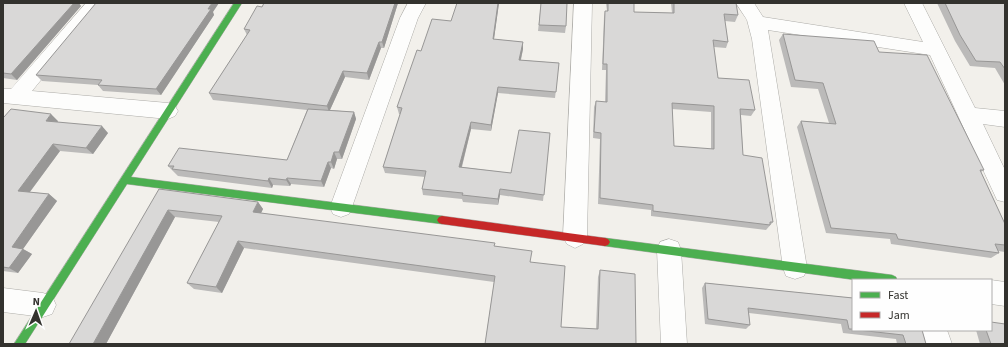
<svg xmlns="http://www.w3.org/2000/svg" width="1008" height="347" font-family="'Source Sans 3',sans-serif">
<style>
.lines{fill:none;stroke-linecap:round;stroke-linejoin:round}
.street-casing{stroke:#adaca8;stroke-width:1}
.fast-casing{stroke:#adaca8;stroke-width:1}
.jam-casing{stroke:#adaca8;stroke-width:1}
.street{fill:#fdfdfc;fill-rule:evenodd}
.fast{fill:#4caf50;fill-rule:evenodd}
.jam{fill:#c62828;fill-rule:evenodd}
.wall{fill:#bbbab9;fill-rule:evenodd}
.shaded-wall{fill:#989796}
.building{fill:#d9d8d7;stroke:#989796;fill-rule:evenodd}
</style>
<rect width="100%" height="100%" fill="#f2f0eb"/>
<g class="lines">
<g class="street-casing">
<path id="street" d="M86,3H104L32,91L168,103L175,106L178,111L175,116L168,119L3,103V89H11Z
M408,3H426L418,18L352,207L349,214L341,217L333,214L330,207L400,18Z
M574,3H592L587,237L583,244L575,248L567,244L563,237Z
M736,3H754L763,17L923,42L904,3H922L975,108L1005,111V127L983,124L1005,170V202L997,200L930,55L768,30L807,268L804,276L795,279L786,276L783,268L752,39L747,20Z
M669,239L678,242L681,250L687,344H661L657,250L660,242Z
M991,280L1005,282V306L991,304Z
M3,288L43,293L52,296L56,305L52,314L43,317L3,312Z
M921,330H947L952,344H926Z"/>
</g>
<g class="fast-casing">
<path id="fast" d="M234,3H242L131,177L442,216L445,217L447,220L445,223L442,224L127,184L25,344H14Z
M605,238L892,275L896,277L897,280H856L605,246L602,245L600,242L602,239Z"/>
</g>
<g class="jam-casing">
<path id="jam" d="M442,216L605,238L608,239L610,242L608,245L605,246L442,224L439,223L437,220L439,217Z"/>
</g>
<use href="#street" class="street"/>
<use href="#fast" class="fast"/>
<use href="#jam" class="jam"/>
</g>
<path class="wall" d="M3,3L81,6L17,80L3,78Z
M264,3H398L384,48H381L369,80L345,77L330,110L354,112L356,119L342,159H337L334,169L331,168L324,187L291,184L290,186L273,185L272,188L178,176L168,166L287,160L307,110L213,100L209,93L247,35L244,29L262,7Z
M499,3L494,39L523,42V49L521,60L559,63L555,98L498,93L491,131L471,129L462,167L511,173L550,133L543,201L500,195L498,205L463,202L462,199L423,195L422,189L425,177L385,173L383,167L400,114H399L397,107L421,51Z
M541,3L566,26L565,33L538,31Z
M606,3H634V12L672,13L671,3H736L738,15L735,22L725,21L728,42L726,48L714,47L718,78L755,110L751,116L741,115L743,155L773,222L766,230L651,216V210L598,204L600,139L593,138L594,107L596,101L605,102L606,70H602L604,17L605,11H607ZM672,109L711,112V149L674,146Z
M937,3H1005V85L995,68L970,66L955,41Z
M213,12L214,15L161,95L103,91L98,85L42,81L36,75Z
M783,34L879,52L984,170L981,172L1005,224V252L998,251L999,253L991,258L891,244L890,239L826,233L797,127L801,121L829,123L818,89L791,87L779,40Z
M3,116L58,121V122L108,133L93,154L60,151L30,192L49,194L57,201L23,249L32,254L18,273L3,271Z
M159,189L258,202L263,209L261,213L495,246L531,262L561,327L596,329L598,277L600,270L636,344H485L494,282L244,248L222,293L194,289L187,283L219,222L175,217L106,344Z
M705,283L853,298V330H922L926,344H897L896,339L843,333L841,324L749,313L750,325L746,329L705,324L702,288Z
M976,330H991L1005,344H980Z"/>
<path class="shaded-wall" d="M74,3H79L81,6L17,80L11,74Z
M212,3H219L213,12L214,15L161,95L156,89Z
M395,3H398L384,48L382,42Z
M498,3H499L493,46V39Z
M379,42L381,48L369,80L367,73Z
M523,42V49L519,67V60Z
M343,71L345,77L329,112L327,106Z
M498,87V93L491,131V125Z
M354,112L356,119L342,159L339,152Z
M51,114L58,121L53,127L46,121Z
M471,122V129L460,173L459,167Z
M102,126L108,133L93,154L86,148Z
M53,144L60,151L26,197L18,191Z
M334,152L337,159L334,169L331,162Z
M328,162L331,168L324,187L321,181Z
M269,178L273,185L272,188L268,181Z
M287,178L291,184L290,186L286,180Z
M500,189V195L498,205V199Z
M49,194L57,201L23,249L32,254L18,273L9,268L12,247Z
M258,202L263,209L258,219L253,212Z
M168,210L175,217L106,344H93Z
M238,241L244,248L222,293L216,287Z"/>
<path class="building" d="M3,3H74L11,74L3,73Z
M96,3H212L208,9H211L156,89L98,85L102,80L36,75Z
M264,3H395L382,42H379L367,73L343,71L327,106L209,93L250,30L244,29L257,6L262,7Z
M457,3H498L493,39L523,42L519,60L559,63L556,92L498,87L491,125L471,122L459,167L511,173L519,130L550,133L544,195L500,189L498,199L462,195L463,193L422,189L426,171L383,167L402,108L397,107L417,50L421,51L432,19L451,21Z
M541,3H567L566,26L539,25Z
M608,3H634V12L674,13V3H736L738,15L724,14L728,42L713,40L718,78L749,80L755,110L740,109L743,155L762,158L773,222H770V225L653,211V205L600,198L601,133L594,132L596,101L607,102V64H603L605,11H608ZM672,103L714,106V149L674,146Z
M945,3H1005V69L1000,62L976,61L960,35Z
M783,34L874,41L879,52L927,55L984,170H980L1005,224V245L995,244L999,253L898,239L896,234L831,228L801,121L836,124L823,83L795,80Z
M11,109L51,114L46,121L102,126L86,148L53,144L18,191L49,194L12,247L23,249L9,268L3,267V116L4,117Z
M308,109L354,112L339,152H334L331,162H328L321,181L287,178L286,180L269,178L268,181L172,169L174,166H168L179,148L287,160Z
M159,189L258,202L253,212L495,243L494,246L532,251L530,262L565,266L561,327L598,329L600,270L635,274L636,344H485L495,276L238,241L216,287L187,283L222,216L168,210L93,344H69Z
M705,283L853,298V329H849L847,320L748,308L750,325L708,319Z
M991,322L1005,324V344H991L986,330H991Z
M858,330H922L926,344H906L903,335Z"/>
<rect width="1008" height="347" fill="none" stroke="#33322e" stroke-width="8"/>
<rect x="852" y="279" width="140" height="52" fill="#fefefe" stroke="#adacab"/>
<rect x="860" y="292" width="20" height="6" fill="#4caf50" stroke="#adacab"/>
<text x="888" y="299" font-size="12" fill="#33322e">Fast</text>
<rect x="860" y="312" width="20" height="6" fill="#c62828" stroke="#adacab"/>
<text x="888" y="319" font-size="12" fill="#33322e">Jam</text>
<g transform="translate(36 311) rotate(2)" stroke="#fefefe" stroke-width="3" paint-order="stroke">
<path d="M0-3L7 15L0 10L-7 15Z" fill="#33322e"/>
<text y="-6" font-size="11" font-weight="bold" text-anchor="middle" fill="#33322e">N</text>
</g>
</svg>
